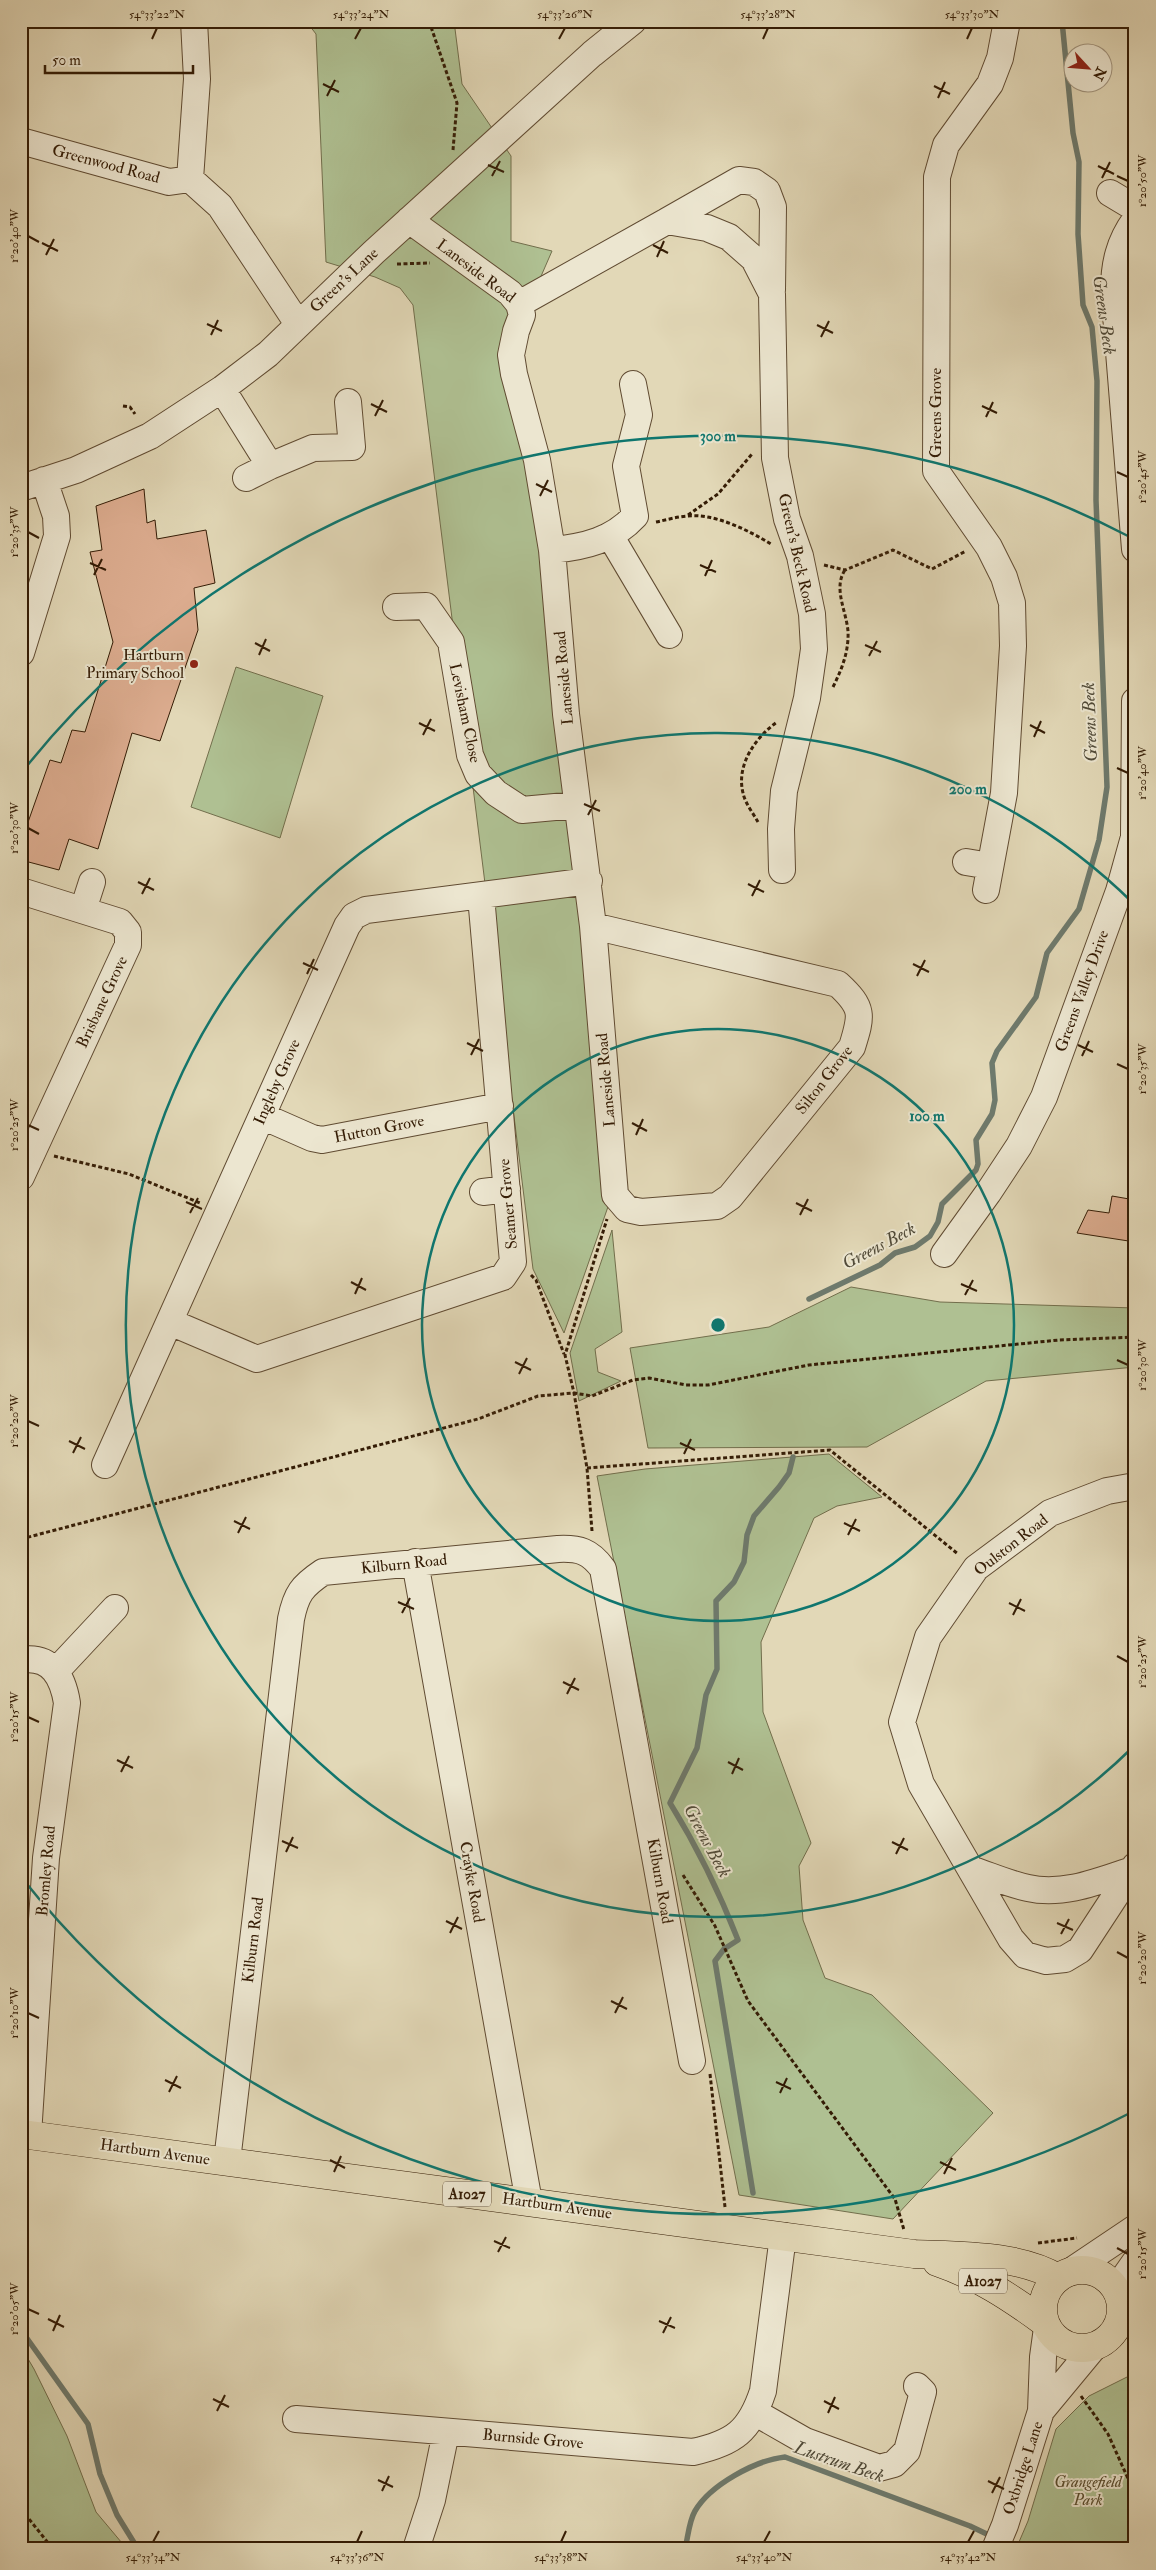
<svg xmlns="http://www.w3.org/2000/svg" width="1156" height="2570" font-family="'IM FELL Double Pica',serif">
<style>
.green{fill:#afc092;stroke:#726e4c}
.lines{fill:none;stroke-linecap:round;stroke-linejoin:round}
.stream{stroke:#6e7a6d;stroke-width:5.5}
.building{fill:#dcac8f;stroke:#341c05}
.minor-casing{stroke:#604b32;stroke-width:28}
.major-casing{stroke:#341c05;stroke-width:29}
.path{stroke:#341c05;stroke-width:3;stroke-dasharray:4 2.5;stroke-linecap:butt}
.minor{stroke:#ece6d0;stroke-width:26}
.major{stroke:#e2d8b7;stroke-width:28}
.ticks{fill:none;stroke:#341c05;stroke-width:2}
.ring{fill:none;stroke:#0f766e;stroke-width:2.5}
.poi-dot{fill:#8f2418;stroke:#ece6d0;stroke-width:2}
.labels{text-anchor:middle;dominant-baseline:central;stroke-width:4;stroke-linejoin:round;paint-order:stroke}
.shield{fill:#ece6d0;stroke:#6b5942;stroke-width:1}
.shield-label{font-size:15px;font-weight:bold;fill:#341c05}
.street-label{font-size:16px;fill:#341c05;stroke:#ece6d0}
.poi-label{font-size:16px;fill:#341c05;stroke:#ece6d0;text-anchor:end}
.park-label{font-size:16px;font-style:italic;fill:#594d2f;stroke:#ece6d0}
.water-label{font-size:18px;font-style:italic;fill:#514b39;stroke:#ece6d0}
.centre{fill:#0f766e;stroke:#ece6d0;stroke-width:2.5}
.ring-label{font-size:15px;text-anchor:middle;font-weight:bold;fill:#0f766e;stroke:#ece6d0;stroke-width:4;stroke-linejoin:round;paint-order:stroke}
.neatline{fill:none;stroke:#341c05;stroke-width:2}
.ticks-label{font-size:12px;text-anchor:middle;fill:#341c05}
</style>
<rect width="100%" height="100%" fill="#e2d8b7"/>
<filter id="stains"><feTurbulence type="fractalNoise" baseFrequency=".004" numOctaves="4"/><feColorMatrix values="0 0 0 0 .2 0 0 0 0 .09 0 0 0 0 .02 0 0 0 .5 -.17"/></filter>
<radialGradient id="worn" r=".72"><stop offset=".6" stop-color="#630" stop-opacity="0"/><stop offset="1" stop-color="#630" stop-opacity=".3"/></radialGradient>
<path class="green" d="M306,21H454L462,84L511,156V241L552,251L515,336L519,337L610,1201L564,1333L533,1269L413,305L400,288L375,277L326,262L316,34Z
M236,667L323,696L280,838L191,807Z
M612,1230L622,1332L595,1349L598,1372L621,1381L579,1401L570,1353Z
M851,1287L940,1302L1135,1308V1367L986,1381L867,1447L648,1448L630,1348L769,1327Z
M829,1454L882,1497L837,1506L814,1518L761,1642L763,1712L811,1843L799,1866L803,1920L825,1978L872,1995L993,2113L893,2219L739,2195L597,1476L645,1469Z
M21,2347L34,2369L67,2436L96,2512L127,2549H21Z
M1135,2373V2549H1016L1028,2521L1056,2429L1089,2396Z"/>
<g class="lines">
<path class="stream" d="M809,1299L880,1265L895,1253L915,1247L930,1236L938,1222L942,1204L976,1170L978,1164L976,1140L992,1114L995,1100L992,1063L997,1051L1036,997L1047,953L1079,909L1099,840L1107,787L1096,500L1097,381L1092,327L1083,305L1078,234L1079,162L1073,133L1062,21
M753,2193L715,1961L724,1949L738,1940C720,1894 696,1845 670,1803L697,1748L706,1695L717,1669L716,1601L734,1582L744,1562L747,1535L754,1516L779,1487L789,1473L793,1457
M21,2330L88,2424L100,2474L117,2515L138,2549
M1004,2542L1019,2549
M685,2549C688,2537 689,2521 695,2511C710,2485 756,2460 785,2457L970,2526L993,2537"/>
</g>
<path class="building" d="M144,489L147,523L155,520L157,539L206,530L215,583L194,588L198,630L160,741L132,733L98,849L69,839L59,870L21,860V842L50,760L61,763L72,730L85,732L113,642L90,552L102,550L96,506Z
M1112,1196L1135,1200V1242L1077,1233L1088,1210L1109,1213Z"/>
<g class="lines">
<g class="minor-casing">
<path id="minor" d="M194,21L197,79L190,179L220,206L298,324
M21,141L169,182L190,179
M1110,193L1135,208
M409,220L510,293L519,304L522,315L516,331L511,355L514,374L537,460L552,550L566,714L593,926L615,1195L627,1209L641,1212L717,1206L730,1197L852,1047C862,1015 864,1008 838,984L593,926
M1135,220C1119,242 1114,264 1114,290L1135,549
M667,221L739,180L754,182L767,191L773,207L772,290
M519,304L667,221L707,228L729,237L754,259L772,294L775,458L787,519L800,556L812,614L814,649L807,698L784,791L781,829L782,870
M222,389L270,466L313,448L352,447L348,402
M246,478L270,466
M21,488L76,470L150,436L222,389L268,354L374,252L592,54L633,21
M611,537L669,635
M552,550C585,547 613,540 635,516L626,466L639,415L633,384
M396,607L426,606L451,642L470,755L478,774L496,793L522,810L577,805
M21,653L57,536L56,516L44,480
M966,862L990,866
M986,890L1004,793L1013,646L1012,603L1004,577L989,547L936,471L937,177L946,145L990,84L1000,58L1007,21
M21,891L120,922L128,932V945L21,1177
M83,910L92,882
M262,1116L312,1138L322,1140L500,1106
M483,1192L507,1189
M944,1254L988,1193L1019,1146L1044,1097L1119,891L1134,837L1135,701
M170,1322L257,1359L503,1277L513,1262L481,896
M105,1465L347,926L354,916L366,910L589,881
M1135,1486L1107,1491L1050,1513L976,1568L928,1637L902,1722L921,1784L1011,1939L1025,1955L1046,1961L1065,1959L1080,1950L1135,1866
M415,1562L529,2202
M21,1660C52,1655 63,1678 67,1703L46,1858L28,2135
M57,1670L115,1608
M973,1870C991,1876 1009,1884 1028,1888C1063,1896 1099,1881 1132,1870
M227,2161L291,1619C296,1594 302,1586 323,1572L558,1549C579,1548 590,1551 603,1569L692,2061
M1068,2273L1135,2228
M1116,2289L1135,2262
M1041,2411L1094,2347
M756,2413L805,2441L879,2468L894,2464L907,2451L923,2392L917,2386
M296,2419L693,2452C734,2443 750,2431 763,2391L783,2236
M416,2549L432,2500L446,2432
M995,2549L1005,2525L1041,2411L1043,2357L1047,2328"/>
</g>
<g class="major-casing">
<path id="major" d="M21,2134L914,2254C959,2256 1018,2254 1058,2278
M937,2262C978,2276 1010,2297 1044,2322
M1043 2309a39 39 0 1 1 78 0a39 39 0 1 1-78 0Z"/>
</g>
<path class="path" d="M429,21L457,103L453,150
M397,264L430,263
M123,406L130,407L135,414
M688,515L718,494L752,454
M656,522C666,520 676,517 687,516C714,513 748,530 771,544
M824,565L845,570L893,550L932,569L966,551
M833,687C842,669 849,651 848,631C846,610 833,588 845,570
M758,822C753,813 745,803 743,793C736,765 755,738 777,722
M54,1156L129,1174L200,1203
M531,1275L536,1280L564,1354
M587,1468L830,1450L958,1554
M592,1531L587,1468L574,1393L565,1355L607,1219
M21,1539L478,1419L538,1396L574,1393L592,1396L633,1380L649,1378L686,1385H708L809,1365L1059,1340L1135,1337
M683,1875L715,1926L748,2001L895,2199L904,2230
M710,2074L725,2207
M1038,2243L1077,2238
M1081,2396L1108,2434L1135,2494
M21,2509L53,2549"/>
<use href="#minor" class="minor"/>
<use href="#major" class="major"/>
</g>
<path class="ticks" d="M152,39L157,28M355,39L361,28M559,39L565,28M763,39L768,28M967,39L972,28M323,84L339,92M934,86L950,94M327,96L335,80M938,98L945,82M488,165L504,172M1098,166L1114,174M492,176L500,161M1117,176L1128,181M1102,178L1110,162M28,236L39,242M42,243L58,251M653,245L668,253M46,255L54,239M657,257L664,241M207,324L222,331M817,325L833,333M211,335L218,320M821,337L829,321M371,404L387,412M982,406L997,413M375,416L383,400M986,417L993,402M1117,472L1128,477M536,484L552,492M540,496L548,480M28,532L39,538M90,563L106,570M700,565L716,572M94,575L102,559M705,576L712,560M255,643L270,651M865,645L881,652M259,655L266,639M869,656L877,641M419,723L435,731M1030,725L1045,733M423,735L431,719M1034,737L1041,721M1117,768L1128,773M584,804L600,811M588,815L596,800M28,828L39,834M138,882L154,890M748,884L764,892M142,894L150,878M752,896L760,880M303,963L318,970M913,964L929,972M307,974L314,959M917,976L925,960M467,1043L483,1051M1078,1045L1093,1052M471,1055L479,1039M1082,1056L1089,1041M1117,1064L1128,1069M632,1123L647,1131M28,1125L39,1130M636,1135L643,1119M186,1202L202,1209M796,1203L812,1211M190,1213L198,1198M800,1215L808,1199M351,1282L366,1290M961,1284L977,1291M355,1294L362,1278M965,1295L973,1280M1117,1360L1128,1365M515,1362L531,1370M519,1374L527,1358M28,1421L39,1426M69,1441L85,1449M680,1443L695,1450M73,1453L81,1437M684,1454L691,1439M234,1521L250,1529M844,1523L860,1531M238,1533L246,1517M848,1535L856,1519M398,1602L414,1609M1009,1603L1025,1611M402,1613L410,1598M1013,1615L1021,1599M1117,1656L1128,1662M563,1682L579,1690M567,1694L575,1678M28,1717L39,1722M117,1760L133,1768M728,1762L743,1770M121,1772L129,1756M732,1774L739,1758M282,1841L298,1848M892,1842L908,1850M286,1852L293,1837M896,1854L904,1838M446,1921L462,1929M1057,1923L1073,1930M450,1933L458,1917M1061,1934L1069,1919M1117,1952L1128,1958M611,2001L627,2009M28,2013L39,2018M615,2013L623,1997M165,2080L181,2088M776,2082L791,2089M169,2092L177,2076M780,2093L787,2078M330,2160L345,2168M940,2162L956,2170M334,2172L341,2156M944,2174L952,2158M494,2241L510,2248M1117,2248L1128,2254M498,2252L506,2237M28,2309L39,2314M48,2319L64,2327M659,2321L675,2328M53,2331L60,2315M663,2333L671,2317M213,2399L229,2407M824,2401L839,2409M217,2411L225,2395M828,2413L835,2397M378,2480L393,2487M988,2481L1004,2489M382,2491L389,2476M992,2493L1000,2477M153,2542L159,2531M357,2542L362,2531M561,2542L566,2531M764,2542L770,2531M968,2542L974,2531"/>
<g class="ring">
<circle cx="718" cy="1325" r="296"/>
<path d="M1133 1747A592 592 0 1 1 1133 903"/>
<path d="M1128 2114A889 889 0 0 1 22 1878M22 772A889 889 0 0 1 1128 536"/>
</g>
<circle class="poi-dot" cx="194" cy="664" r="5"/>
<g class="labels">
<g class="shield">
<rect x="443" y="2181.5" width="48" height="25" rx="4"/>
<rect x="959" y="2268.5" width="48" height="25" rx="4"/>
</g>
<g class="shield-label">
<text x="467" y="2194">A1027</text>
<text x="983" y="2281">A1027</text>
</g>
<g class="street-label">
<text transform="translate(106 164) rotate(15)">Greenwood Road</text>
<text transform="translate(476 271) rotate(37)">Laneside Road</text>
<text transform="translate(344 280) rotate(-43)">Green's Lane</text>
<text transform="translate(936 413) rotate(-90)">Greens Grove</text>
<text transform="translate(797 553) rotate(77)">Green's Beck Road</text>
<text transform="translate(564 678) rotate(-95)">Laneside Road</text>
<text transform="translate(465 713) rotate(78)">Levisham Close</text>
<text transform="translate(1082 991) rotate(-70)">Greens Valley Drive</text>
<text transform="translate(102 1002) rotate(-65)">Brisbane Grove</text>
<text transform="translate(606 1080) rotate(-95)">Laneside Road</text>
<text transform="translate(824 1080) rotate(-52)">Silton Grove</text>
<text transform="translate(277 1082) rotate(-66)">Ingleby Grove</text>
<text transform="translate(379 1129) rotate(-11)">Hutton Grove</text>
<text transform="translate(508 1204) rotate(-95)">Seamer Grove</text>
<text transform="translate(1011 1545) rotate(-38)">Oulston Road</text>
<text transform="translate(404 1564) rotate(-6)">Kilburn Road</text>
<text transform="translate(46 1871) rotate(-85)">Bromley Road</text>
<text transform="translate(660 1881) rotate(80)">Kilburn Road</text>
<text transform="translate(472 1882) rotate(80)">Crayke Road</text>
<text transform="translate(253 1940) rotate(-83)">Kilburn Road</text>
<text transform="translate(155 2152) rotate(8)">Hartburn Avenue</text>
<text transform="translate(557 2206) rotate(8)">Hartburn Avenue</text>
<text transform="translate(533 2439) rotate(5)">Burnside Grove</text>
<text transform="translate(1023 2468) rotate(-72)">Oxbridge Lane</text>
</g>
<g class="poi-label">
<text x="184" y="655">Hartburn<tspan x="184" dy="18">Primary School</tspan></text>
</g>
<g class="park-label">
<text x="1088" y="2482">Grangefield<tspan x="1088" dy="18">Park</tspan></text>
</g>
<g class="water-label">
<text transform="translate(1104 315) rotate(82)">Greens Beck</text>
<text transform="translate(1090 722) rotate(-92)">Greens Beck</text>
<text transform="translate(879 1246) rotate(-28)">Greens Beck</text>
<text transform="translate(707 1841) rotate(62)">Greens Beck</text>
<text transform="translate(839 2462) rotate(19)">Lustrum Beck</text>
</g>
</g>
<circle cx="718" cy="1325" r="8" class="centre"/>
<g class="ring-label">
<text x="718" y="441">300 m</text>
<text x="968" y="794">200 m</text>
<text x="927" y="1121">100 m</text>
</g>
<rect width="1156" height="2570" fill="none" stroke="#e2d8b7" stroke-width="55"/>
<g transform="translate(1088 68) rotate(116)"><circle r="24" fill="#ece6d0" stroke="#a2957f"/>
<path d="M0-4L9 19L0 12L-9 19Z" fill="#8f2418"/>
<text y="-8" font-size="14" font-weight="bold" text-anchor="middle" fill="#341c05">N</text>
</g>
<path d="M45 65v8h148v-8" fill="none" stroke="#341c05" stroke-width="2.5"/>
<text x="52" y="65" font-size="15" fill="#341c05" stroke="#ece6d0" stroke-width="4" paint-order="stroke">50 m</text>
<rect x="28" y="28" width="1100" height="2514" class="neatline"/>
<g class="ticks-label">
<text x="157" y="18">54°33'22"N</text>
<text x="361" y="18">54°33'24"N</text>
<text x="565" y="18">54°33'26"N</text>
<text x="768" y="18">54°33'28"N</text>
<text x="972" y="18">54°33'30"N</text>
<text transform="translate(1142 181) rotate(-90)" y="4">1°20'50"W</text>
<text transform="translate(14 236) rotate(-90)" y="4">1°20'40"W</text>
<text transform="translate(1142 477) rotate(-90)" y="4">1°20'45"W</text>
<text transform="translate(14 532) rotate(-90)" y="4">1°20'35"W</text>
<text transform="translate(1142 773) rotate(-90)" y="4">1°20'40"W</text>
<text transform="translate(14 828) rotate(-90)" y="4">1°20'30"W</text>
<text transform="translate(1142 1069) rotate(-90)" y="4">1°20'35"W</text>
<text transform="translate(14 1125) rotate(-90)" y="4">1°20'25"W</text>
<text transform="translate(1142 1365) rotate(-90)" y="4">1°20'30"W</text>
<text transform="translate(14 1421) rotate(-90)" y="4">1°20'20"W</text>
<text transform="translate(1142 1662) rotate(-90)" y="4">1°20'25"W</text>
<text transform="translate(14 1717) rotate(-90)" y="4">1°20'15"W</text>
<text transform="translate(1142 1958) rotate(-90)" y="4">1°20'20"W</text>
<text transform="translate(14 2013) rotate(-90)" y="4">1°20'10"W</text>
<text transform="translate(1142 2254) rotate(-90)" y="4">1°20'15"W</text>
<text transform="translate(14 2309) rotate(-90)" y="4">1°20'05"W</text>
<text x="153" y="2561">54°33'34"N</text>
<text x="357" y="2561">54°33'36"N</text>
<text x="561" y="2561">54°33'38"N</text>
<text x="764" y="2561">54°33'40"N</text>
<text x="968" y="2561">54°33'42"N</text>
</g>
<rect width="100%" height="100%" filter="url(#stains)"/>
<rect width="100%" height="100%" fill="url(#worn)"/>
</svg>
